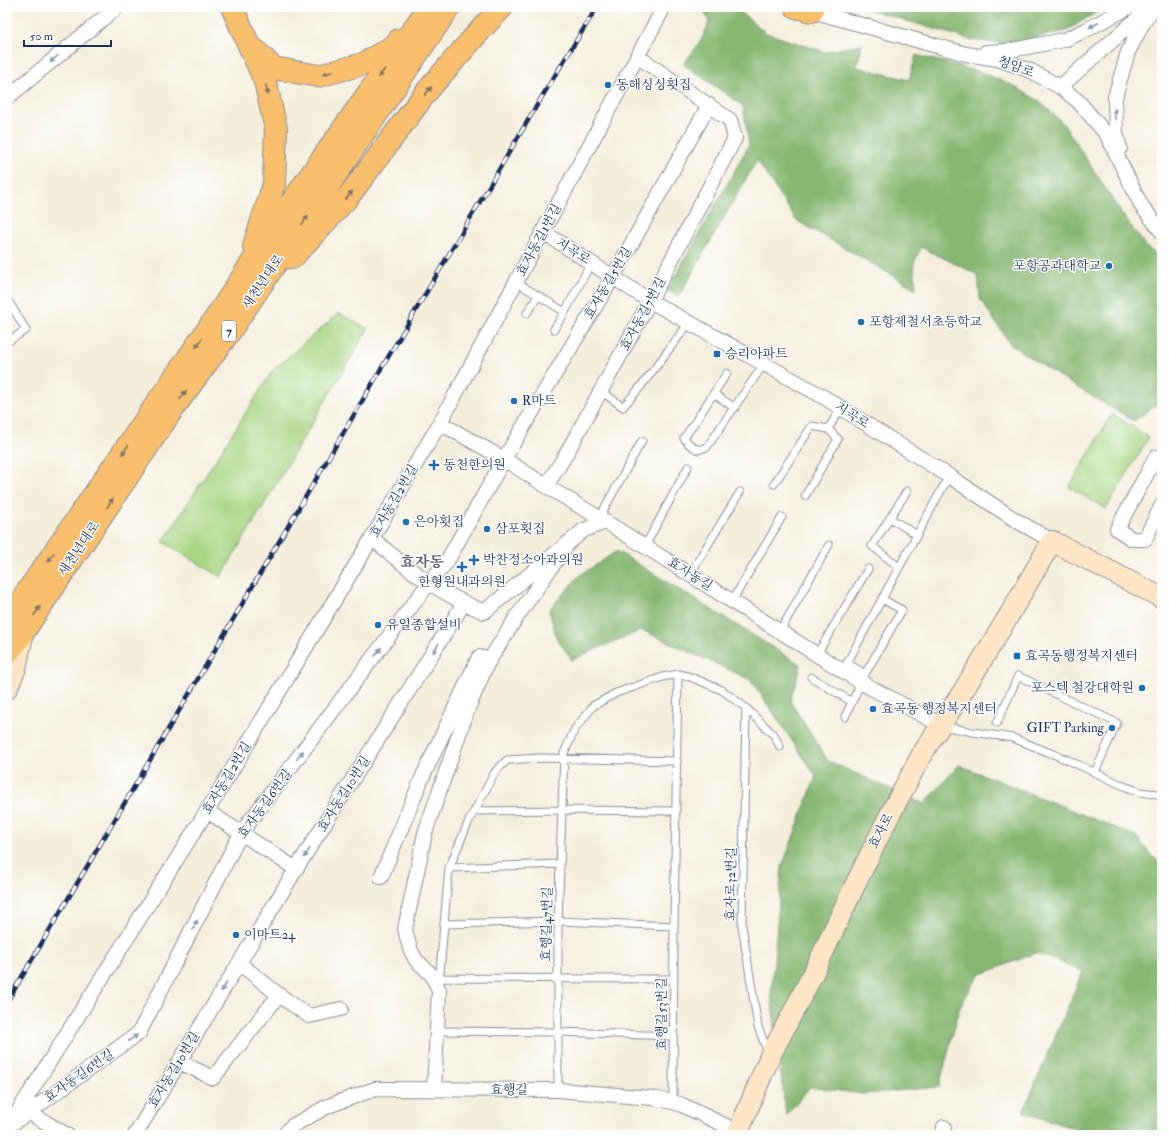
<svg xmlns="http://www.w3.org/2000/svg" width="1169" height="1142" font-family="'IM FELL Double Pica','Noto Serif KR',serif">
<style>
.green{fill:#a8d683;stroke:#628270}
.forest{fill:#86b771;stroke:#507368}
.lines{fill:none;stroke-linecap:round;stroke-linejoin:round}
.lane-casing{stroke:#888e9c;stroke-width:9}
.street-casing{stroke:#888e9c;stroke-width:16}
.secondary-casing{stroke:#888e9c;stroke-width:22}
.primary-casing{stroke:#888e9c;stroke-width:24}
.lane{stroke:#fff;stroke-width:7}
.street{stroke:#fff;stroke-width:14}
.secondary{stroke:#fde5c5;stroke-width:20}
.primary{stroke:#f9bf6d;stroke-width:22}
.rail-casing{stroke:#1b2f5e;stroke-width:4.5}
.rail{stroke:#fff;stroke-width:3;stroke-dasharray:9;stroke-linecap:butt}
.oneway{fill:#8d97ae}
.oneway2{fill:#7f7065}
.poi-dot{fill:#1f6fb2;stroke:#fff;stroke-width:1.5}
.labels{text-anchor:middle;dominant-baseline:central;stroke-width:3;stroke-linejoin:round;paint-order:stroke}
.shield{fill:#fff;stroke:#5f6d8e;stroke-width:1}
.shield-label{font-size:12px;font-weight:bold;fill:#1b2f5e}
.street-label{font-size:13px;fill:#1b2f5e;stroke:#fff}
.poi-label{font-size:13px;fill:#1b2f5e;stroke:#fff;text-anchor:start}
.quarter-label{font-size:15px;font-weight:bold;fill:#5d5a6d;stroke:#fff}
</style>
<rect width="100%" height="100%" fill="#fff"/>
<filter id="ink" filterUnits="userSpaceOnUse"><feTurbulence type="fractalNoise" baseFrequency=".025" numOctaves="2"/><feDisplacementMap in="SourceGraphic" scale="8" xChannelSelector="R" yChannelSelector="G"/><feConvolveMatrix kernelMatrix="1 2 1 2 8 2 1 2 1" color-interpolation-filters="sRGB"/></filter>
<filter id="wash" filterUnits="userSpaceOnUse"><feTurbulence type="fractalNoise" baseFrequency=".012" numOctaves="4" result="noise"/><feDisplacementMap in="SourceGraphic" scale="16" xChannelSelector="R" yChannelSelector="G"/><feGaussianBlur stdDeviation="0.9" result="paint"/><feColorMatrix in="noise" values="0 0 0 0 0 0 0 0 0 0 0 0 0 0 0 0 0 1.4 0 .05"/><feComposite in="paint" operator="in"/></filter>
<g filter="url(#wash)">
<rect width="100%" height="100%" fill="#f4eedb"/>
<path class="green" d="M339,313L368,329L221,577L163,542L273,370Z
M1112,414L1149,437L1106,509L1069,487Z"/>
<path class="forest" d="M705,7H732L736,8L766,33L825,52L862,44L857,67L909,80L916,55L983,73L1012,85L1039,101L1063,123L1122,214L1147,248L1162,258V406L1157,404L1134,421L1068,382L1011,345L980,299L978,275L921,247L914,263L916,289L796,220L757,160L679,296L667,291L749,145L743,106L683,64C693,53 706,35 709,21L704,11Z
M861,7H941L952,12L957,7H1104L1066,31L1007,44L971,40Z
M617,551L801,665L790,701L828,761L924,804L959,765L1136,836L1162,867V1135H1080L1073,1128L1023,1112L1083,971L1036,953L979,975L960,1006L939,1087L863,1094L810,1087L786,1115L771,995L782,867L816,776L751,680L642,630L594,650L572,660L557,639L549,610L579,576Z"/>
</g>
<g filter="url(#ink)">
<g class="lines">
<g class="lane-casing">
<path id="lane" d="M516,282L565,312L591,263
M7,303L9,302L26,330L7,342
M527,313L538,296
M554,329L565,312
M727,373L695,422L684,438L689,444L698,450L707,447L764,364
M601,391L623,407L642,385L689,323
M714,394L735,408
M774,484L812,426L828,429L841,408
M805,496L838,439L828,429
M599,518L642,441
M890,518L917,535
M645,546L688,467
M899,567L872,546L907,491
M690,574L740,492
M732,601L782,517
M780,631L829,545
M817,654L868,569
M865,674L847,663L882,599
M811,677L852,702
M746,708L742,926L758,1027L768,1052
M845,717L865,674L902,610L882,599L949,476
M997,723L1018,676L1117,723L1095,772
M942,726L973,732L1013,738L1068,760L1124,786L1140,792L1157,794L1162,793
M475,811L562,810L676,811
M449,868L560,864
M444,924L558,921L674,926L678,674
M440,978L674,979
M439,984L444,924L449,868L468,823L495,772L507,760L540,758L677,761
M437,1031L558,1032L674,1036
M558,1090V921L564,753L575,729L593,706L616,693L663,677L678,674L688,676L722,690L746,708L774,735L780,747
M673,1102L674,926"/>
</g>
<g class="street-casing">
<path id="street" d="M812,11L966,54L998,59L1031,71L1060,87L1078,101L1107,135L1141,205L1162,232
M986,52L1006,51L1064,40L1086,30L1129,7
M1060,87L1147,10
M7,98L117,7
M1120,148L1116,133L1115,97L1128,52L1143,23L1154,7
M543,232L650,301L822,396L949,476L1014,519L1052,541
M440,423L504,459L546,486L606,522L862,683L941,725
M1162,459L1156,457L1117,529L1132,539H1145L1162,505
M546,486L564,458L650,301L735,138L730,120L637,56
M372,538C408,570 440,593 484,612L584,530L606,522
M207,811L296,869
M381,877L422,778L479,657L490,660
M239,963L279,995L309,1016L341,1009
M180,1062L213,1078L279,995
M434,1090L439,990L432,975L416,960L410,949L405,929L425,833L467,711L487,664L518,615L569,542
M28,1112L67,1135
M15,1122L139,1033L241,833L429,583L446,563L504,459L613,277L709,105
M7,1129L207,811L372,538L440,423L664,7
M135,1135L296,869L464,603
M284,1135L292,1126L328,1106L375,1089L558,1090L652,1098L673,1102L682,1105L745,1135
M943,1135L944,1127"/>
</g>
<g class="secondary-casing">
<path id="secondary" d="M7,689L16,668L24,631
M737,1135L770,1056L813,974L854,887L885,824L922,754L965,688L1008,617L1052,541L1162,598"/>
</g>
<g class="primary-casing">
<path id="primary" d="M232,7L265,81L276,129L274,184L254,246
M796,7L812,11
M255,50L273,68L318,76L363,64L395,45L399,40
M292,258L348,197L428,90L476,35L502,7
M7,621L217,316L289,206L429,7
M7,654L24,631L174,407L228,334L449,7"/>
</g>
<use href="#lane" class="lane"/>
<use href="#street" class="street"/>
<use href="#secondary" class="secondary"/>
<use href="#primary" class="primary"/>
<g class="rail-casing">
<path id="rail" d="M7,1002L543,95L597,7"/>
</g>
<use href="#rail" class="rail"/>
</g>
<defs><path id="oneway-solid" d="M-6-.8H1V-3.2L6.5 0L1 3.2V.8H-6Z"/></defs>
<g class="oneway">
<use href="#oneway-solid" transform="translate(1094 25) rotate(152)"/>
<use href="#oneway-solid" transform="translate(54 59) rotate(140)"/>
<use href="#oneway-solid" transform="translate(1115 114) rotate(-91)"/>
<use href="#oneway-solid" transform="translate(436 648) rotate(122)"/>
<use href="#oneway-solid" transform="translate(378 652) rotate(-53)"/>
<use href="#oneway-solid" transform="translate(300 755) rotate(-53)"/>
<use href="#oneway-solid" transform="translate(307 853) rotate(122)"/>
<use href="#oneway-solid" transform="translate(195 925) rotate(-63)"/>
<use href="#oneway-solid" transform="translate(224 987) rotate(121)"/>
<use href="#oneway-solid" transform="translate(133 1038) rotate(-35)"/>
</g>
<g class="oneway2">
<use href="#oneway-solid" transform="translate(328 73) rotate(165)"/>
<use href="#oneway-solid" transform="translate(382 73) rotate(125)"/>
<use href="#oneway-solid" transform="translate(267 90) rotate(77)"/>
<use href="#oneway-solid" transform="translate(428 91) rotate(-51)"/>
<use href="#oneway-solid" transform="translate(349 195) rotate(-52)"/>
<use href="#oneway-solid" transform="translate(305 220) rotate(-56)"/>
<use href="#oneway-solid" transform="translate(199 343) rotate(125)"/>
<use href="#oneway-solid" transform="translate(183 395) rotate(-54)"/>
<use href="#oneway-solid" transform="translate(125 450) rotate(124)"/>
<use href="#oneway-solid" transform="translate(110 503) rotate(-56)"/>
<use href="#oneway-solid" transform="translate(51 557) rotate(124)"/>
<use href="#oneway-solid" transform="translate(37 611) rotate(-56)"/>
</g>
</g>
<g class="poi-dot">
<circle cx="608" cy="85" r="4"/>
<circle cx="1109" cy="266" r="4"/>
<circle cx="861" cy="322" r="4"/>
<rect x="713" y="350" width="8" height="8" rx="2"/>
<circle cx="514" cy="401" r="4"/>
<path d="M432 459h4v4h4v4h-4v4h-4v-4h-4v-4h4z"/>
<circle cx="406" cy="522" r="4"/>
<circle cx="487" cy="529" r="4"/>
<path d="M472 554h4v4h4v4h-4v4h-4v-4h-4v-4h4z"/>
<path d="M460 561h4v4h4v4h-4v4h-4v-4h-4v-4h4z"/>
<circle cx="378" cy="625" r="4"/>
<rect x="1013" y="652" width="8" height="8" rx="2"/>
<circle cx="1142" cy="688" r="4"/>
<circle cx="873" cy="709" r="4"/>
<circle cx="1112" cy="728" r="4"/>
<circle cx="236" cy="935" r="4"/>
</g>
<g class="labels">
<rect class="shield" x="222" y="321" width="14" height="20" rx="3"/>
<g class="shield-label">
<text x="229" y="331">7</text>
</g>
<g class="street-label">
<text transform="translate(1016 67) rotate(20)">청암로</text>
<text transform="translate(539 240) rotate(-62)">효자동길1번길</text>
<text transform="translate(573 251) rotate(32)">지곡로</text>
<text transform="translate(263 282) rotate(-56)">새천년대로</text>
<text transform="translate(608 283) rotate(-60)">효자동길5번길</text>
<text transform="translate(643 314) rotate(-62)">효자동길7번길</text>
<text transform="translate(852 415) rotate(32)">지곡로</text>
<text transform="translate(394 501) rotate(-60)">효자동길2번길</text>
<text transform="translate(79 549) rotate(-56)">새천년대로</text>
<text transform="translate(690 574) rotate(32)">효자동길</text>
<text transform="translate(227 778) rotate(-59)">효자동길2번길</text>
<text transform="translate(344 794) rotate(-58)">효자동길10번길</text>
<text transform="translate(265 804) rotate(-54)">효자동길6번길</text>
<text transform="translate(881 831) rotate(-63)">효자로</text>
<text transform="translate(731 884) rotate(-89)">효자로32번길</text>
<text transform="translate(547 924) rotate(-89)">효행길47번길</text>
<text transform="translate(662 1014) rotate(-90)">효행길53번길</text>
<text transform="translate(174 1070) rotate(-59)">효자동길10번길</text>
<text transform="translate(79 1076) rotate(-35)">효자동길6번길</text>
<text x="509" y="1090">효행길</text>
</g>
<g class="poi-label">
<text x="616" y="85">동해싱싱횟집</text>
<text x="1101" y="266" text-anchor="end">포항공과대학교</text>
<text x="869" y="322">포항제철서초등학교</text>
<text x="725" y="354">승리아파트</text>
<text x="522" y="401">R마트</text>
<text x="443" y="465">동천한의원</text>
<text x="414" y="522">은아횟집</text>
<text x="495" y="529">삼포횟집</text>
<text x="483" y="560">박찬정소아과의원</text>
<text x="462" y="582" text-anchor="middle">한형원내과의원</text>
<text x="386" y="625">유일종합설비</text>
<text x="1025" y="656">효곡동행정복지센터</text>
<text x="1134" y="688" text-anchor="end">포스텍 철강대학원</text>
<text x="881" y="709">효곡동 행정복지센터</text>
<text x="1104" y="728" text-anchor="end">GIFT Parking</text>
<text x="244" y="935">이마트24</text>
</g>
<g class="quarter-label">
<text x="422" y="562">효자동</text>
</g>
</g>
<rect width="1169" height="1142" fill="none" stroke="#fff" stroke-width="24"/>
<path d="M24 40v6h87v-6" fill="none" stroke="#1b2f5e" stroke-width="2"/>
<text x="30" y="40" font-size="12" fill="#1b2f5e" stroke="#ffffff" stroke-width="3" paint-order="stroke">50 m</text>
</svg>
